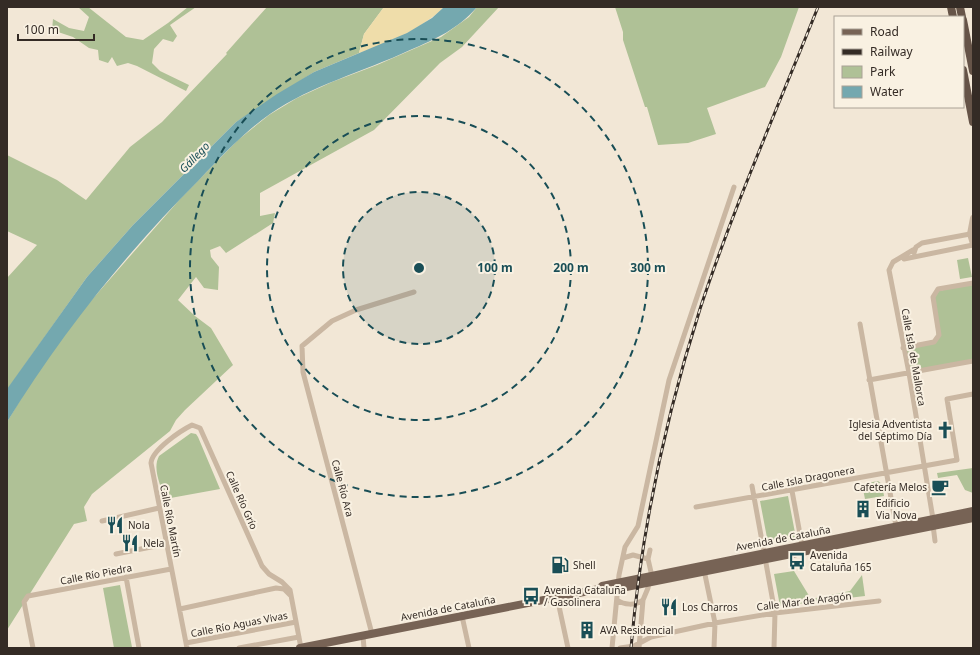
<svg xmlns="http://www.w3.org/2000/svg" width="980" height="655" font-family="'Noto Sans',sans-serif">
<style>
.green{fill:#afc196}
.sand{fill:#efddaa}
.water{fill:#74a8af}
.lines{fill:none;stroke-linecap:round;stroke-linejoin:round}
.minor{stroke:#cab7a2;stroke-width:5}
.tertiary{stroke:#cab7a2;stroke-width:6}
.primary{stroke:#776355;stroke-width:8}
.trunk{stroke:#665448;stroke-width:8}
.rail-casing{stroke:#342b25;stroke-width:3}
.rail{stroke:#f9f1e2;stroke-width:1.5;stroke-dasharray:4.5;stroke-linecap:butt}
.ring{fill:none;stroke:#194e56;stroke-width:2;stroke-dasharray:7 5}
.labels{text-anchor:middle;dominant-baseline:central;stroke-width:4;stroke-linejoin:round;paint-order:stroke}
.street-label{font-size:10px;fill:#342b25;stroke:#f9f1e2}
.poi-label{font-size:10px;fill:#342b25;stroke:#f9f1e2;text-anchor:start}
.water-label{font-size:11px;font-style:italic;fill:#194e56;stroke:#f9f1e2}
.centre{fill:#194e56;stroke:#f9f1e2;stroke-width:2}
.ring-label{font-size:12px;text-anchor:middle;font-weight:bold;fill:#194e56;stroke:#f9f1e2;stroke-width:4;stroke-linejoin:round;paint-order:stroke}
</style>
<rect width="100%" height="100%" fill="#f2e7d6"/>
<path class="green" d="M78,7H88L126,37L143,40L168,23L188,7H196L170,25L177,36L173,42L163,39L154,49L152,63L160,71L189,85L186,91L137,66L128,63L117,66L112,57L108,63L99,60L98,50L89,48L73,37L52,30L53,19L69,28L84,31L89,17Z
M267,7H384L364,34L359,53L314,72L236,122L133,225L87,277L7,390V278L37,245L7,231V155L57,180L86,200L130,147L162,122L227,54L226,53Z
M477,7H499L462,47L440,63L374,130L260,193V216L275,213L273,223L226,253L220,246L210,250L211,257L219,267L218,290L204,288L196,277L178,300L195,316L211,328L233,365L185,410L176,420L170,431L92,494L84,507L87,521L74,524L7,630V422L34,377L82,311L181,198L238,140L269,115L297,98L332,82L377,65L441,37L469,17Z
M615,7H799L781,57L765,87L707,108L716,134L688,143L658,145L647,107H645L623,40V32Z
M968,258L972,277L960,279L957,260Z
M973,283V361L909,373L903,348L937,339L933,297L935,292Z
M191,433L196,434L198,437L220,489L165,499C161,486 152,469 159,456Z
M973,468V493L965,490L957,475L938,478L937,473Z
M878,481L882,484L884,496L865,499L862,484Z
M788,496L796,538L768,543L760,501Z
M794,571L811,599L850,591L862,575L865,596L780,606L774,574Z
M120,585L132,647L114,648L103,588Z"/>
<path class="sand" d="M384,7H444C420,30 390,42 359,53L364,34Z"/>
<path class="water" d="M444,7H477C458,29 436,39 410,50C363,72 312,85 270,114C243,133 221,157 199,180C126,253 61,334 7,422V389L87,277L133,225L236,122L277,94L314,72L407,33L432,18Z"/>
<g class="lines">
<path class="minor" d="M913,250L893,262L889,270L909,373L933,519
M914,253L916,247L922,243L970,234
M904,259L973,245
M860,324L896,526
M903,348L934,342L939,335L933,297L938,289L973,283
M869,380L973,361
M790,480L802,545
M752,486L775,613L774,648
M696,507L957,460L947,399L973,394
M102,521L159,508
M933,525L935,541
M116,554L166,544
M623,558L633,555L648,559
M704,570L715,623L714,648
M126,577L139,648
M557,597L568,648
M617,600C624,605 635,606 643,600
M180,609L276,588L284,589L290,595
M462,616L469,648
M372,634L303,372L302,346L332,321L356,310L414,292
M363,636L364,648
M186,643L296,622
M33,648L24,602L28,596L171,569
M187,648L151,463C152,450 180,431 192,425L200,428L262,566L269,574L282,582L290,590L301,648
M239,648L299,637
M612,648L619,575L625,547L638,526L669,380L734,187
M620,648L634,646L651,637L715,623L775,613L879,601
M639,648L643,600L648,588L651,572L648,559L650,550"/>
<path class="tertiary" d="M973,218L970,234L973,244"/>
<path class="primary" d="M601,590L606,591L973,518
M300,648L599,589L602,586L973,511"/>
<path class="trunk" d="M951,7L953,17
M960,7L962,17
M963,20L973,71
M963,70L973,122"/>
<g class="rail-casing">
<path id="rail" d="M631,648C641,533 665,419 700,309C734,206 778,107 818,7"/>
</g>
<use href="#rail" class="rail"/>
</g>
<circle cx="419" cy="268" r="76" fill="#194e56" fill-opacity=".12"/>
<g class="ring">
<circle cx="419" cy="268" r="76"/>
<circle cx="419" cy="268" r="152"/>
<circle cx="419" cy="268" r="229"/>
</g>
<defs>
<g id="church-bare" transform="scale(1.38)"><path d="M-1.2-6h2.4v3.5h3.3v2.4h-3.3V6h-2.4V-.1h-3.3v-2.4h3.3Z" fill="#194e56" stroke="#f9f1e2" stroke-width="2.5" paint-order="stroke"/></g>
<g id="cafe-bare" transform="scale(1.38)"><path d="M-5.5-4.5H6V0H3Q3 3.5 0 3.5H-2.5Q-5.5 3.5-5.5 0ZM3-3.2v2h1.7v-2ZM-6 4.5H4V6H-6Z" fill="#194e56" stroke="#f9f1e2" stroke-width="2.5" paint-order="stroke"/></g>
<g id="building-bare" transform="scale(1.38)"><path d="M-4-6H4V6H1V3H-1V6H-4ZM-2.5-4.3h1.7v1.8h-1.7ZM.8-4.3h1.7v1.8H.8ZM-2.5-1h1.7V.8h-1.7ZM.8-1h1.7V.8H.8Z" fill="#194e56" stroke="#f9f1e2" stroke-width="2.5" paint-order="stroke"/></g>
<g id="restaurant-bare" transform="scale(1.38)"><path d="M-5-6h1v4h1v-4h1v4h1v-4h1v5L-1.5 .5V6h-2V.5L-5-1ZM5-6V6H3V1.5H1.5Q1.5-4 5-6Z" fill="#194e56" stroke="#f9f1e2" stroke-width="2.5" paint-order="stroke"/></g>
<g id="bus-bare" transform="scale(1.38)"><path d="M-5-6H5V4H4V6H2V4H-2V6H-4V4H-5ZM-3.5-4V0h7V-4ZM-3.5 1.2v1.5H-2V1.2ZM2 1.2v1.5H3.5V1.2Z" fill="#194e56" stroke="#f9f1e2" stroke-width="2.5" paint-order="stroke"/></g>
<g id="fuel-bare" transform="scale(1.38)"><path d="M-5.5-6h7V0h2V4h1.3V-2.5L3-4.5l.8-.8L6-3V5H2.5V1h-1V6h-7ZM-4.2-4.7v3.2H.2V-4.7Z" fill="#194e56" stroke="#f9f1e2" stroke-width="2.5" paint-order="stroke"/></g>
</defs>
<g fill-rule="evenodd">
<use href="#church-bare" x="945" y="430"/>
<use href="#cafe-bare" x="940" y="487"/>
<use href="#building-bare" x="863" y="509"/>
<use href="#restaurant-bare" x="115" y="525"/>
<use href="#restaurant-bare" x="130" y="543"/>
<use href="#bus-bare" x="797" y="561"/>
<use href="#fuel-bare" x="560" y="565"/>
<use href="#bus-bare" x="531" y="596"/>
<use href="#restaurant-bare" x="669" y="607"/>
<use href="#building-bare" x="587" y="630"/>
</g>
<g class="labels">
<g class="street-label">
<text transform="translate(914 357) rotate(80)">Calle Isla de Mallorca</text>
<text transform="translate(808 478) rotate(-11)">Calle Isla Dragonera</text>
<text transform="translate(343 488) rotate(75)">Calle Río Ara</text>
<text transform="translate(242 500) rotate(66)">Calle Río Grío</text>
<text transform="translate(171 521) rotate(79)">Calle Río Martín</text>
<text transform="translate(783 538) rotate(-11)">Avenida de Cataluña</text>
<text transform="translate(96 574) rotate(-11)">Calle Río Piedra</text>
<text transform="translate(804 601) rotate(-7)">Calle Mar de Aragón</text>
<text transform="translate(448 608) rotate(-11)">Avenida de Cataluña</text>
<text transform="translate(239 624) rotate(-11)">Calle Río Aguas Vivas</text>
</g>
<g class="poi-label">
<text x="932" y="424" text-anchor="end">Iglesia Adventista<tspan x="932" dy="12">del Séptimo Día</tspan></text>
<text x="927" y="487" text-anchor="end">Cafetería Melos</text>
<text x="876" y="503">Edificio<tspan x="876" dy="12">Via Nova</tspan></text>
<text x="128" y="525">Nola</text>
<text x="143" y="543">Nela</text>
<text x="810" y="555">Avenida<tspan x="810" dy="12">Cataluña 165</tspan></text>
<text x="573" y="565">Shell</text>
<text x="544" y="590">Avenida Cataluña<tspan x="544" dy="12">/ Gasolinera</tspan></text>
<text x="682" y="607">Los Charros</text>
<text x="600" y="630">AVA Residencial</text>
</g>
<g class="water-label">
<text transform="translate(194 157) rotate(-46)">Gállego</text>
</g>
</g>
<circle cx="419" cy="268" r="6" class="centre"/>
<g class="ring-label">
<text x="495" y="272">100 m</text>
<text x="571" y="272">200 m</text>
<text x="648" y="272">300 m</text>
</g>
<rect width="980" height="655" fill="none" stroke="#342b25" stroke-width="16"/>
<rect x="834" y="16" width="130" height="92" fill="#f9f1e2" stroke="#aaa296"/>
<rect x="842" y="29" width="20" height="6" fill="#776355" stroke="#aaa296"/>
<text x="870" y="36" font-size="12" fill="#342b25">Road</text>
<rect x="842" y="49" width="20" height="6" fill="#342b25" stroke="#aaa296"/>
<text x="870" y="56" font-size="12" fill="#342b25">Railway</text>
<rect x="842" y="66" width="20" height="12" fill="#afc196" stroke="#aaa296"/>
<text x="870" y="76" font-size="12" fill="#342b25">Park</text>
<rect x="842" y="86" width="20" height="12" fill="#74a8af" stroke="#aaa296"/>
<text x="870" y="96" font-size="12" fill="#342b25">Water</text>
<path d="M18 34v6h76v-6" fill="none" stroke="#342b25" stroke-width="2"/>
<text x="24" y="34" font-size="12" fill="#342b25" stroke="#f9f1e2" stroke-width="3" paint-order="stroke">100 m</text>
</svg>
